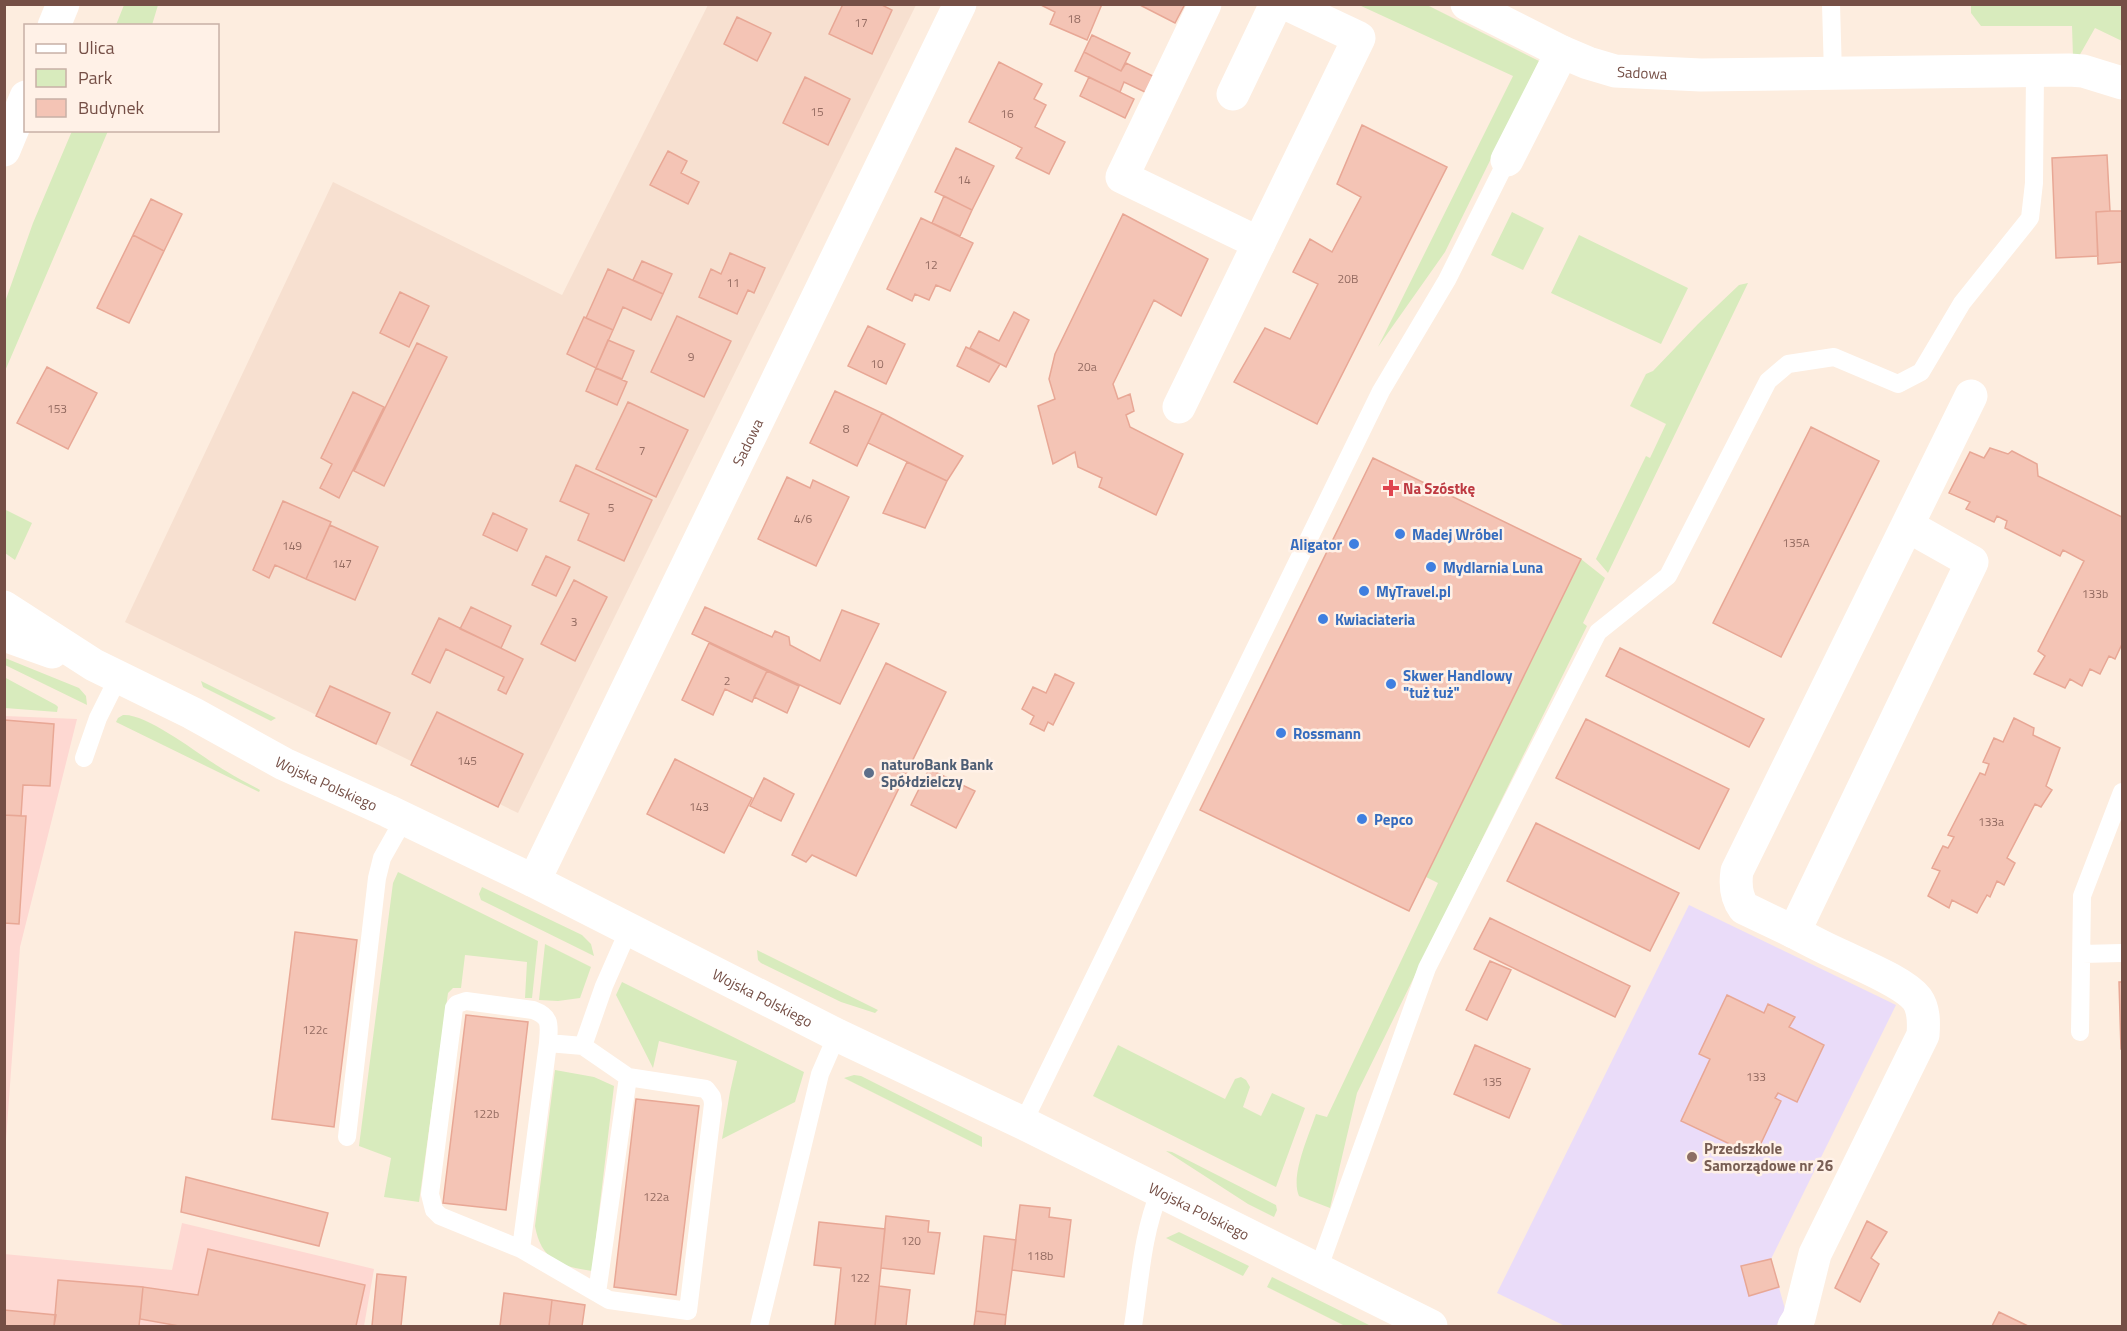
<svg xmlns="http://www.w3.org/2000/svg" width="2127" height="1331" font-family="'Titillium Web',sans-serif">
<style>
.residential{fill:#f7e0d0}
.commercial{fill:#fed8d2}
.education{fill:#eadcf9}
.green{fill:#d8ebbd}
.building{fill:#f4c4b5;stroke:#e8a795;stroke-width:1.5}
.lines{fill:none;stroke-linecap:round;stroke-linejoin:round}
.lane{stroke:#fff;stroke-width:18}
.street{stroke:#fff;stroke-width:33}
.secondary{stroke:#fff;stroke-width:33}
.health-dot{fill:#e0444e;stroke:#fff1e7;stroke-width:2}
.shop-dot{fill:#3f7fe0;stroke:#fff1e7;stroke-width:2}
.service-dot{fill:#5c6f8a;stroke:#fff1e7;stroke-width:2}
.education-dot{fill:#8d6e63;stroke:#fff1e7;stroke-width:2}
.labels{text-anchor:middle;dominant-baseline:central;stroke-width:5;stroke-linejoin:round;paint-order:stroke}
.number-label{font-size:12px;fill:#956c62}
.street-label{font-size:15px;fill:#754f46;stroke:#fff1e7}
.health-label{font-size:15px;font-weight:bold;fill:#be3a42;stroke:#fff1e7;text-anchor:start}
.shop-label{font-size:15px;font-weight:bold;fill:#366cbe;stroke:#fff1e7;text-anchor:start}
.service-label{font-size:15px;font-weight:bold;fill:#4e5e75;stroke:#fff1e7;text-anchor:start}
.education-label{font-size:15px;font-weight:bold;fill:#785e54;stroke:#fff1e7;text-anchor:start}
</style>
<rect width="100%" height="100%" fill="#fdeddf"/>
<path class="residential" d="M708,5H916L518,813L125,622L333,182L562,295Z"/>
<path class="commercial" d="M5,716L77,719L20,947L5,1154Z
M182,1223L374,1269L364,1326H5L4,1254L172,1270Z"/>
<path class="education" d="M1689,905L1896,1005L1771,1259L1785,1309L1776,1326H1565L1497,1293Z"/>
<path class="green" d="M124,5H158L152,25H116Z
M1359,5H1427L1539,61L1445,252L1378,347L1513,76Z
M1971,5H2122V41L2095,28L2078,58L2073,57L2072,26H1981L1971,13Z
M72,131H108L5,371V302L33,223Z
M1512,212L1544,228L1523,270L1491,255Z
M1579,235L1688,288L1661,344L1551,293Z
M1748,283L1608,573L1596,559L1646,456L1650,458L1666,424L1630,406L1646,374L1653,371L1698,324L1739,285Z
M4,509L32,523L15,560L5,553Z
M1581,559L1605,578L1583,623L1587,626L1357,1093L1330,1208L1299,1196C1290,1176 1309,1135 1316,1114L1327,1117L1438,883L1426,877Z
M5,658L79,688L86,696L87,705L5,665Z
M4,677L56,705L58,707L57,712L5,708Z
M201,681L276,718L271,721L203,687Z
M123,715C148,713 203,758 226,771C237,778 249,784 260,790L259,792L116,722L118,718Z
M398,872L538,941L532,998H525L527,962L465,955L461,988H453L448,993L419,1202L384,1197L391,1158L359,1146L393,883Z
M482,887L582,935L591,944L594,956L481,900L479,894Z
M545,944L591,967L580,998L558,1001L539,1000Z
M757,950L878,1010L875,1013L841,1002L761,963L758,960Z
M622,982L804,1072L795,1102L722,1139L730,1092L737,1061L659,1041L653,1068L616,995Z
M1118,1045L1225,1099L1235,1079L1241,1077L1246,1080L1250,1087L1243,1107L1261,1116L1272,1093L1305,1108L1276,1187L1093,1096Z
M555,1070L594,1077L614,1086L592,1271C560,1266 541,1260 535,1226Z
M854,1075L861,1076L982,1137V1147L844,1078Z
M1166,1151L1172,1152L1276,1205L1277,1210L1274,1217L1248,1204Z
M1179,1232L1249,1266L1243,1276L1166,1238Z
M1272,1277L1371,1326H1345L1267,1287Z"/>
<path class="building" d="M843,4H880L892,10L872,54L829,34Z
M1039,4H1102L1087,40L1050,24L1055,12Z
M1138,4H1185L1175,23Z
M737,17L771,33L757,61L724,44Z
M1092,35L1130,53L1121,71L1084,52Z
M1084,52L1121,71L1126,63L1155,77L1147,93L1124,82L1120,92L1075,71Z
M999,62L1042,84L1034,99L1046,105L1035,127L1065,142L1049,174L1016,158L1022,148L969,122Z
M805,77L850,99L828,145L783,123Z
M1089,77L1134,99L1125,118L1080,96Z
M1362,125L1447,167L1317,424L1234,382L1265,328L1290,339L1318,284L1293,272L1310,239L1332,252L1361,197L1337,184Z
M956,148L994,166L972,210L935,192Z
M668,151L687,161L681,173L699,182L688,204L650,185Z
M2107,155L2110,211L2096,212L2098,256L2056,258L2052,158Z
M944,196L972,210L960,236L932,223Z
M151,199L182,214L164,251L133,235Z
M2110,211H2122V262L2098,264L2096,212Z
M1123,214L1208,259L1181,316L1154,300L1113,384L1118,399L1130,394L1134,411L1126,415L1130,427L1183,454L1156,515L1099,487L1102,478L1078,467L1075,452L1053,464L1038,406L1055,399L1049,379L1055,354Z
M921,218L973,243L950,291L936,285L929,300L915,294L912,301L887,289Z
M133,235L164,251L129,323L97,308Z
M730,253L765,268L754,293L748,290L737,314L699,297L711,269L721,274Z
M642,261L672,274L663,294L633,280Z
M608,269L663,294L651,320L623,307L613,330L586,318Z
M400,292L429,306L409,347L380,333Z
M1014,312L1029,320L1006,367L970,348L979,331L999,341Z
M677,316L731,341L704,397L651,372Z
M584,317L613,330L596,368L567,354Z
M868,326L905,344L886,384L848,366Z
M608,340L634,351L622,379L596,368Z
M417,343L447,357L384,486L354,471Z
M966,347L1000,364L989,382L957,366Z
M47,367L97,393L68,449L17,423Z
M596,368L627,382L617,405L586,391Z
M835,391L882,413L857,466L810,443Z
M353,392L384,407L339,498L320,488L332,464L321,458Z
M628,402L688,430L656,497L596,469Z
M882,413L963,456L947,481L868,443Z
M1811,427L1879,461L1781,657L1713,623Z
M1990,448L2008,454L2012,451L2037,464L2038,476L2122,517V644L2115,659L2109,656L2100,674L2090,669L2082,686L2070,679L2065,688L2034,674L2045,656L2038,651L2084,561L2063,550L2060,556L2005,528L2007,521L1997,516L1994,522L1966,509L1970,502L1949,493L1970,452L1984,458Z
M1373,458L1581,559L1409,911L1200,810Z
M907,462L947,481L925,528L883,513Z
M576,465L652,500L624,561L578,540L589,514L560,501Z
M787,477L810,488L813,480L849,497L816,566L758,539Z
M283,501L331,522L306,579L275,565L269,578L253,570Z
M493,513L527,529L517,551L483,535Z
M330,525L378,547L355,600L306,579Z
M546,556L570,567L556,596L532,585Z
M574,580L607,597L575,661L541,644Z
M471,607L511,626L501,648L460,629Z
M705,607L772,637L775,631L789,637L790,645L820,661L842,610L879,624L840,704L692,634Z
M439,618L523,659L506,694L498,690L504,677L446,649L430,683L412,674Z
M709,643L767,671L752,702L725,689L713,715L682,700Z
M1620,648L1764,719L1749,747L1606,676Z
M886,663L946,692L856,876L812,855L806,862L792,855Z
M767,671L799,686L787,713L754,697Z
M1055,674L1074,683L1053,725L1048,722L1044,731L1030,724L1034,716L1022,709L1033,687L1046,693Z
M330,686L390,713L376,744L316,716Z
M437,712L523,754L498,807L411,765Z
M2014,718L2034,728L2033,735L2060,748L2046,786L2052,790L2041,807L2035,804L2007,858L2015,863L2004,885L1997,881L1990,897L1987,895L1977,913L1952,900L1949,908L1928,896L1940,871L1932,868L1943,846L1948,848L1954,837L1948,835L1980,773L1985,775L1989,764L1983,762L1994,738L2003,742Z
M1586,719L1729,789L1699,849L1556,778Z
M4,720L54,724L50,786L23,785L21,816L4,815Z
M675,759L752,798L724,853L647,814Z
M929,769L975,791L956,828L911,805Z
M764,778L794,794L781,821L750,806Z
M4,815L26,816L19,924L4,923Z
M1536,823L1679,893L1650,951L1507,881Z
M1490,918L1630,986L1615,1017L1474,949Z
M295,932L357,940L334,1127L272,1119Z
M1490,961L1511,970L1487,1020L1466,1010Z
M2119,982H2122V1049H2121Z
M1727,995L1764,1013L1768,1004L1795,1017L1789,1027L1824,1045L1797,1102L1778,1093L1775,1098L1781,1101L1755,1156L1681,1121L1710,1059L1699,1054Z
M466,1015L528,1022L506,1210L443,1203Z
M1475,1045L1530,1069L1509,1118L1454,1094Z
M636,1099L699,1106L676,1295L614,1287Z
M186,1177L328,1213L319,1246L181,1212Z
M1020,1205L1050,1208L1049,1217L1071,1220L1064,1277L1012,1270Z
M886,1216L929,1221L928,1232L940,1233L934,1274L881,1268Z
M1867,1221L1887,1232L1871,1258L1879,1264L1860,1302L1835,1288Z
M819,1222L885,1229L875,1326H835L841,1268L814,1265Z
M984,1236L1016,1240L1006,1315L976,1311Z
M208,1249L365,1285L356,1326H179L140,1319L143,1287L198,1295Z
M1771,1259L1779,1287L1749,1296L1741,1266Z
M377,1274L406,1277L401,1326H372Z
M58,1280L143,1287L139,1326H54Z
M879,1286L910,1290L906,1326H875Z
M504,1293L552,1300L549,1326H500Z
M552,1300L585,1305L582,1326H549Z
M4,1310L56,1315L54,1326H4Z
M976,1311L1006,1315L1005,1326H974Z
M1999,1312L2028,1326H1992Z"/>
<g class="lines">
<path class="lane" d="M1831,4L1833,74
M84,758L98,718L118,678
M2082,954L2122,953
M2080,1032L2082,896L2122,792
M583,1046L604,986L629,929
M1023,1123L1381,391L1447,280L1507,160
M347,1137L377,878L382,858L404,819
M521,1249L609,1300L688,1311L713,1104L712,1097L706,1089L628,1077L583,1046L548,1043L521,1249L440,1216L434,1210L430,1194L454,1008L457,1004L466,1001L533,1010C552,1017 549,1025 548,1043
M1318,1270L1427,968L1529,767L1598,632L1668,576L1768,381L1788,364L1834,357L1898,384L1921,372L1962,303L2030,218L2034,183L2035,71
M597,1293L628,1077
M759,1326L820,1074L837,1035
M1133,1326C1140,1281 1142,1234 1160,1191"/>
<g class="street">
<path d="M1205,4L1122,177L1259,243"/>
<path id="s1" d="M1467,4L1562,52L1588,63L1615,71L1701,75L2069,70L2083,71L2122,83"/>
<path d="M1233,94L1276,4"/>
<path d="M1507,160L1562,52"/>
<path d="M1179,407L1359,38L1287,4"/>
<path id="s2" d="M534,881L960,4"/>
<path d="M1794,932L1744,908C1736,897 1735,884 1737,871L1971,396"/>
<path d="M1794,1326L1799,1318L1815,1254L1923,1035C1924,1022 1924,1009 1917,999C1904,982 1860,965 1840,955C1824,948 1809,940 1794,932L1972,562L1908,526"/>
</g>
<g class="secondary">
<path d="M54,26L63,4"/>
<path d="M4,150L26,97"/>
<path id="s3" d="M4,607L94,665L192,713L284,764L388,811L534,881L837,1035L1023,1123L1431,1326"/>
<path d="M4,635L52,652"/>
</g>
</g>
<path class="health-dot" d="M1388 479h6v6h6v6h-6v6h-6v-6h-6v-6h6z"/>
<g class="shop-dot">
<circle cx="1400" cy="534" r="6"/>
<circle cx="1354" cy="544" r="6"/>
<circle cx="1431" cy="567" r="6"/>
<circle cx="1364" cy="591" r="6"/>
<circle cx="1323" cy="619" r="6"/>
<circle cx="1391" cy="684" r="6"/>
<circle cx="1281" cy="733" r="6"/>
<circle cx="1362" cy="819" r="6"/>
</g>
<circle class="service-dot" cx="869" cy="773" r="6"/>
<circle class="education-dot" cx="1692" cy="1157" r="6"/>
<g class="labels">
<g class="number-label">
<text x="1074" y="18">18</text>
<text x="861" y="22">17</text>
<text x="817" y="111">15</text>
<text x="1007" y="113">16</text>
<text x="964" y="179">14</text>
<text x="931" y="264">12</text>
<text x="1348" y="278">20B</text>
<text x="733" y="282">11</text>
<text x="691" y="356">9</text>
<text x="877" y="363">10</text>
<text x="1087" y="366">20a</text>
<text x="57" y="408">153</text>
<text x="846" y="428">8</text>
<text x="642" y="450">7</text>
<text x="611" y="507">5</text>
<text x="803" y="518">4/6</text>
<text x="1796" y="542">135A</text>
<text x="292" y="545">149</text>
<text x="342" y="563">147</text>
<text x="2095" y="593">133b</text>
<text x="574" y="621">3</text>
<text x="727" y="680">2</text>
<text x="467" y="760">145</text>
<text x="699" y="806">143</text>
<text x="1991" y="821">133a</text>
<text x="315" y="1029">122c</text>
<text x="1756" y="1076">133</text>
<text x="1492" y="1081">135</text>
<text x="486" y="1113">122b</text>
<text x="656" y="1196">122a</text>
<text x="911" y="1240">120</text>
<text x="1040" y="1255">118b</text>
<text x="860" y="1277">122</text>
</g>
<g class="street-label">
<text stroke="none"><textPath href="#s1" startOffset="190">Sadowa</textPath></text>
<text stroke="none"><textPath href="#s2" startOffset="488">Sadowa</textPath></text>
<text stroke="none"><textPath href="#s3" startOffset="368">Wojska Polskiego</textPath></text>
<text stroke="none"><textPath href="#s3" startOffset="854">Wojska Polskiego</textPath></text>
<text stroke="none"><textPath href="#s3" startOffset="1340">Wojska Polskiego</textPath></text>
</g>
<g class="health-label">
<text x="1403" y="488">Na Szóstkę</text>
</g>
<g class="shop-label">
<text x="1412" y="534">Madej Wróbel</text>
<text x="1342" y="544" text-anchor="end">Aligator</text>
<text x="1443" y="567">Mydlarnia Luna</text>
<text x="1376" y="591">MyTravel.pl</text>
<text x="1335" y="619">Kwiaciateria</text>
<text x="1403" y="675">Skwer Handlowy<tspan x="1403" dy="17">"tuż tuż"</tspan></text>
<text x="1293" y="733">Rossmann</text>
<text x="1374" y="819">Pepco</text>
</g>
<g class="service-label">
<text x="881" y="764">naturoBank Bank<tspan x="881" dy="17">Spółdzielczy</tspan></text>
</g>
<g class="education-label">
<text x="1704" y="1148">Przedszkole<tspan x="1704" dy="17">Samorządowe nr 26</tspan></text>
</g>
</g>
<rect width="2127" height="1331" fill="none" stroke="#754f46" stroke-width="12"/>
<rect x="24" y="24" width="195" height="108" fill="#fff1e7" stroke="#c8b0a7" stroke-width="1.5"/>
<rect x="36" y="44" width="30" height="9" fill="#ffffff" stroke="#c8b0a7" stroke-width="1.5"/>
<text x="78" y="54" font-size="18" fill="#754f46">Ulica</text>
<rect x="36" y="69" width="30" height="18" fill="#d8ebbd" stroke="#c8b0a7" stroke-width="1.5"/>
<text x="78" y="84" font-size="18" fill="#754f46">Park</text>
<rect x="36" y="99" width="30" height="18" fill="#f4c4b5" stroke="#c8b0a7" stroke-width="1.5"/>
<text x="78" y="114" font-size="18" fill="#754f46">Budynek</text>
</svg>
